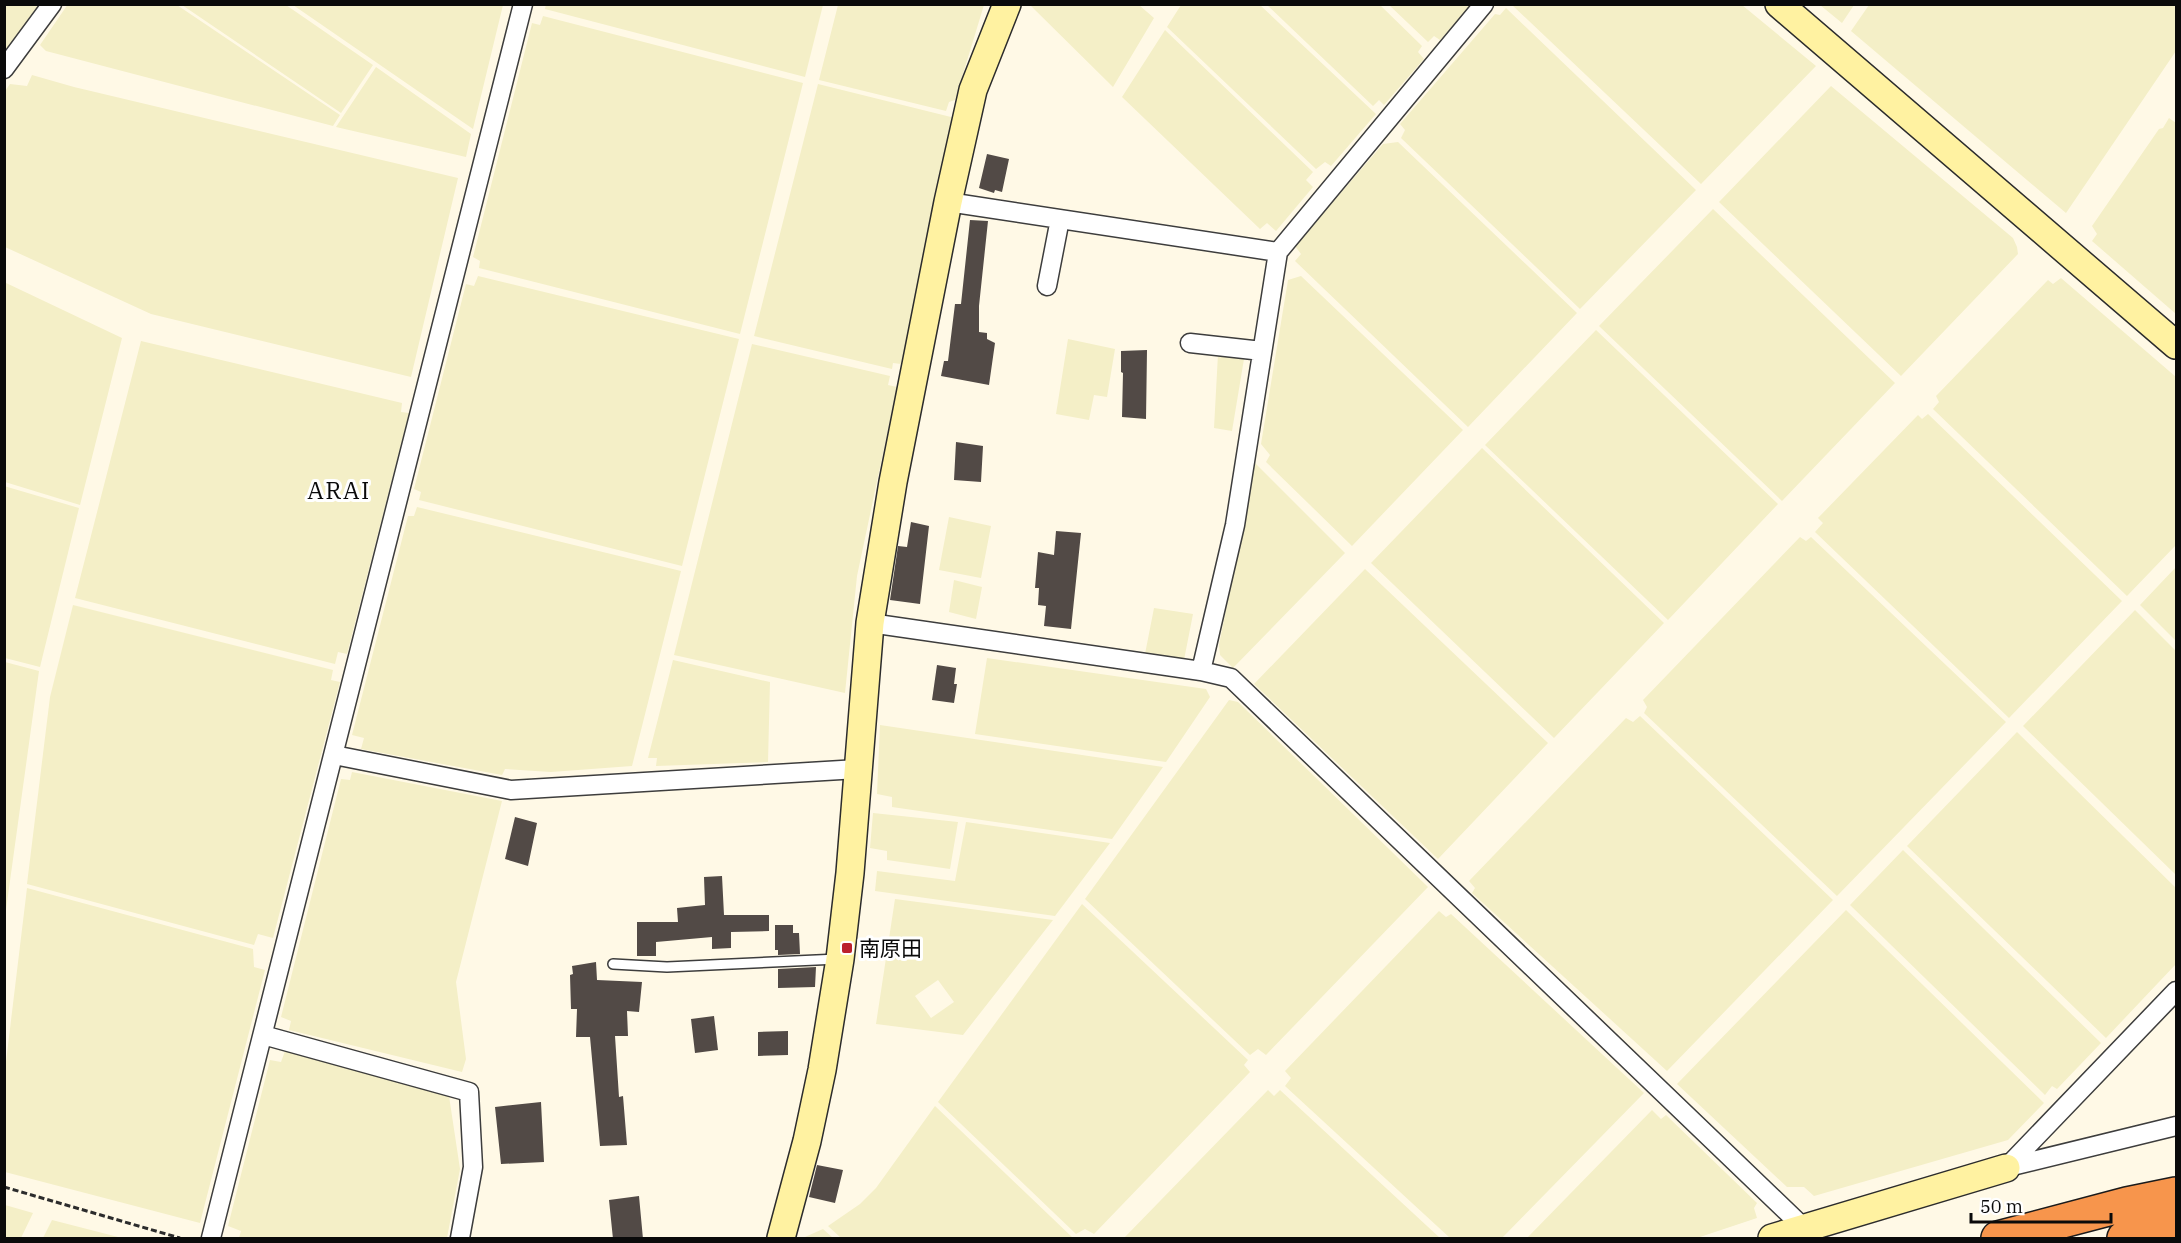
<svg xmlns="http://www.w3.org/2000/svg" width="2181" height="1243" font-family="'IBM Plex Serif','Noto Sans JP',serif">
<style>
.farmland{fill:#f4efc7;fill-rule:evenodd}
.building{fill:#524a46}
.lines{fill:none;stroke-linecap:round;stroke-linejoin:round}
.lane-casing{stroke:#3d3d3d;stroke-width:12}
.street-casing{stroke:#3d3d3d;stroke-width:21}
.secondary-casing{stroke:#2c2c2c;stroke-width:30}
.highway-casing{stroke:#1b1b1b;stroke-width:36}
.path{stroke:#2c2c2c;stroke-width:3;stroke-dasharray:6 3;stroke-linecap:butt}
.lane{stroke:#fff;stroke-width:9}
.street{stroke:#fff;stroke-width:18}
.secondary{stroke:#fff2a1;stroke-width:27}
.highway{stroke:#f7954c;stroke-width:33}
.poi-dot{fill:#bb212d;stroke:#fff;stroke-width:2}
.labels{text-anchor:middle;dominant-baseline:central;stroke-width:6;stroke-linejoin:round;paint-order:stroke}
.poi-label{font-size:21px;fill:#0a0a0a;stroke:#fff;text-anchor:start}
.quarter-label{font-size:24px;letter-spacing:1.5px;fill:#0a0a0a;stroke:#fff}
</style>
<rect width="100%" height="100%" fill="#fff9e6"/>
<path class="farmland" d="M5,4L39,5L5,51L4,5Z
M68,4L177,5L340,115L333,126L46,51L40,45Z
M546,4H823V5L805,77L545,9Z
M1032,4L1139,5L1154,18L1113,87L1031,6Z
M182,5H286L373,65L341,113Z
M293,5H503L473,129Z
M838,5H984L955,100L949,102L946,111L819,80Z
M1181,5H1260L1376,114L1331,166L1325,162L1316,169L1167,27Z
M1267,5H1380L1422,46L1418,52L1424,59L1384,105L1379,100L1373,106Z
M1389,5H1471L1440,40L1434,36L1428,42Z
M1512,5H1742L1816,66L1701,184Z
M1820,5H1854L1842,23Z
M1869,5H2176V51L2066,213L1851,31Z
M1506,8L1696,190L1580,309L1401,138L1405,130L1400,124L1495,14L1500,15Z
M543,16L803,83L740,334L479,268L480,261L473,257L532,23L540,25Z
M1165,30L1313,172L1306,180L1313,187L1276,231L1267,223L1260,229L1122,97Z
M376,67L471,134L466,157L336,127Z
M32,75L74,87L458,178L411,377L151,314L5,247V91L10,84L27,86Z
M818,84L955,118L901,364L893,363L892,369L754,336Z
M1831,86L2013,238L2017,247L2018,254L1901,376L1719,202Z
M2169,118L2176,123V314L2092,241L2097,234L2092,226L2159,129L2163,128Z
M1398,142L1577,313L1468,427L1295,261L1301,254L1295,246L1383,144Z
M1713,209L1895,383L1782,501L1599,326Z
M478,276L739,339L682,566L419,500L421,492L414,489L466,284L474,286Z
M1301,276L1463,430L1352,546L1266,462L1270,455L1261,444L1288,280Z
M2061,278L2176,377V545L2127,596L1933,409L1939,402L1936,396L2048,280L2053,284Z
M4,282L122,338L80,505L5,482Z
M1596,330L1778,504L1668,620L1485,445Z
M1068,339L1115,349L1107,397L1094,395L1089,420L1056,414Z
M141,341L402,403L401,412L409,413L347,654L338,652L335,664L75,598Z
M752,344L890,376L888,385L897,387L857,576L845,693L674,655Z
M1218,354L1244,359L1232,431L1214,428Z
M1928,414L2122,601L2009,718L1815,532L1823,523L1818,518L1918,415L1922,419Z
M1482,448L1664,623L1554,738L1371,563Z
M1255,463L1345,553L1233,668L1220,655L1219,645Z
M4,486L79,508L40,667L5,658Z
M417,507L681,571L632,766L551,772L505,769L502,775L361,749L364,738L352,735L408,516H414Z
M949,517L991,526L981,578L939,570Z
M1800,537L1806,541L1811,537L2006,722L1837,896L1644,713L1647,707L1643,700Z
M2176,567V641L2140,605Z
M1365,569L1548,743L1438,859L1254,684Z
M954,580L982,587L976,619L949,612Z
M73,605L333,670L331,680L340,682L273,938L258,934L254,945L27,884L50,697Z
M1154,608L1193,614L1184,660L1145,654Z
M2135,610L2176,651V875L2023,726Z
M987,658L1206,689L1210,697L1166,762L975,734Z
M673,660L770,682L768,762L656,766L657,758H648Z
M5,662L39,671L5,917H4Z
M1229,700L1238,702L1428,887L1266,1055L1258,1049L1250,1055L1085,899Z
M1640,716L1833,900L1667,1071L1472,893L1475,888L1469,881L1626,718L1633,722Z
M880,725L1163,767L1112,839L892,807V797L877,794Z
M2017,732L2176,888V964L2106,1038L1907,846Z
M352,772L502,801L456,982L466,1059L462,1072L289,1030L291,1021L281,1017L341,779L350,780Z
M873,813L958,822L950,869L887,860V851L870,848Z
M966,822L1110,843L1055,916L875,891L877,871L955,881Z
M1903,850L2101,1043L2057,1089L2052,1086L2045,1095L1850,905Z
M27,888L253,949L254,967L265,970L200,1223L5,1172V1070Z
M895,899L1053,920L963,1035L876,1024ZM938,980L954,1002L931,1018L915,996Z
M1082,904L1248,1060L1244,1065L1250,1072L1094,1234L1085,1229L1076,1234L938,1102Z
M1846,910L2044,1103L2008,1140L1814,1196L1804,1187H1787L1677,1084Z
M1439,911L1446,917L1451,914L1644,1093L1502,1238H1450L1285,1086L1291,1078L1285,1071Z
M285,1051L449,1096L460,1169L447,1238H239L241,1231L228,1226L270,1060L281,1062Z
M1268,1090L1274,1096L1280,1090L1440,1238H1124Z
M935,1106L1073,1238H841L828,1226L860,1204L876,1188Z
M1652,1110L1661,1119L1666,1115L1757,1203L1754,1208L1757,1218L1697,1238H1527Z
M5,1205L33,1213L21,1238H5Z
M52,1220L122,1238H43Z
M823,1229L833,1238H804L805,1237Z"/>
<path class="building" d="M987,154L1009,159L1002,192L995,190L994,193L979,188Z
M970,220L988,221L979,306V332L987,333V339L995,343L989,385L941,376L944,361H948L955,304H961Z
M1147,350L1146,419L1122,417L1123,373L1121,372V351Z
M956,442L983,446L981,482L954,480Z
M911,522L929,526L920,604L890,600L898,546L907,547Z
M1056,531L1081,533L1071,629L1044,626L1046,606L1038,605L1039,588H1035L1038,552L1054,555Z
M937,665L956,668L954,684H957L954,703L932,700Z
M515,817L537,823L528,866L505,859Z
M722,876L724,915H769V931L731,932V948L712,949V937L656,942V956H637V922H678L677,908L705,905L704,877Z
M775,925H793V933H799L800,954L778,955V950H775Z
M596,962L597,980L642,982L639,1012L627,1011L628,1036H615L619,1097L623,1096L627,1145L600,1146L590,1037H576L577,1009H571L570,975L573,974L572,966Z
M816,967L815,987L778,988V969Z
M714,1016L718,1050L695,1053L691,1019Z
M788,1031V1055L758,1056V1032Z
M541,1102L544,1162L501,1164L495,1107Z
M817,1165L843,1170L835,1203L809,1197Z
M639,1196L643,1239H613L609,1200Z"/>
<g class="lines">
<g class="lane-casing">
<path id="lane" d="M613,964L667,967L838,959"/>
</g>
<g class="street-casing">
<path id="street" d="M4,69L52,4
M1278,252L1484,4
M1047,286L1060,219
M1190,343L1262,351
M870,623L1201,671L1235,525L1278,252L948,202
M1201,671L1231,678L1804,1228
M334,755L511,790L858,769
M263,1035L469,1092L473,1167L460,1238
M2008,1167L2176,1126
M2006,1168L2176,991
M211,1238L523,4"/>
</g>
<g class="secondary-casing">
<path id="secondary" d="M1779,4L2176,345
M781,1238L807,1141L822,1070L840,959L850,873L870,623L893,482L948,202L973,90L1007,4
M1772,1238L2006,1168"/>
</g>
<g class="highway-casing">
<path id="highway" d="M1998,1238L2127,1204L2176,1194
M2124,1238L2176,1226"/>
</g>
<path class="path" d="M4,1187L180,1238"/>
<use href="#lane" class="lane"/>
<use href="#street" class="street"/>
<use href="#secondary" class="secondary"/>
<use href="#highway" class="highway"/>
</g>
<rect class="poi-dot" x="841" y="942" width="12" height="12" rx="3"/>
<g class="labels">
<g class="poi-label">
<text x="859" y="948">南原田</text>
</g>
<g class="quarter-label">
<text x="339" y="490">ARAI</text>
</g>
</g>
<rect width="2181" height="1243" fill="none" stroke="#0a0a0a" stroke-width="12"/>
<path d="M1971 1213v9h140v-9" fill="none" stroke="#0a0a0a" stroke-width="3"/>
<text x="1980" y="1213" font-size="18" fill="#0a0a0a" stroke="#ffffff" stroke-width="4.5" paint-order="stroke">50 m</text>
</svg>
